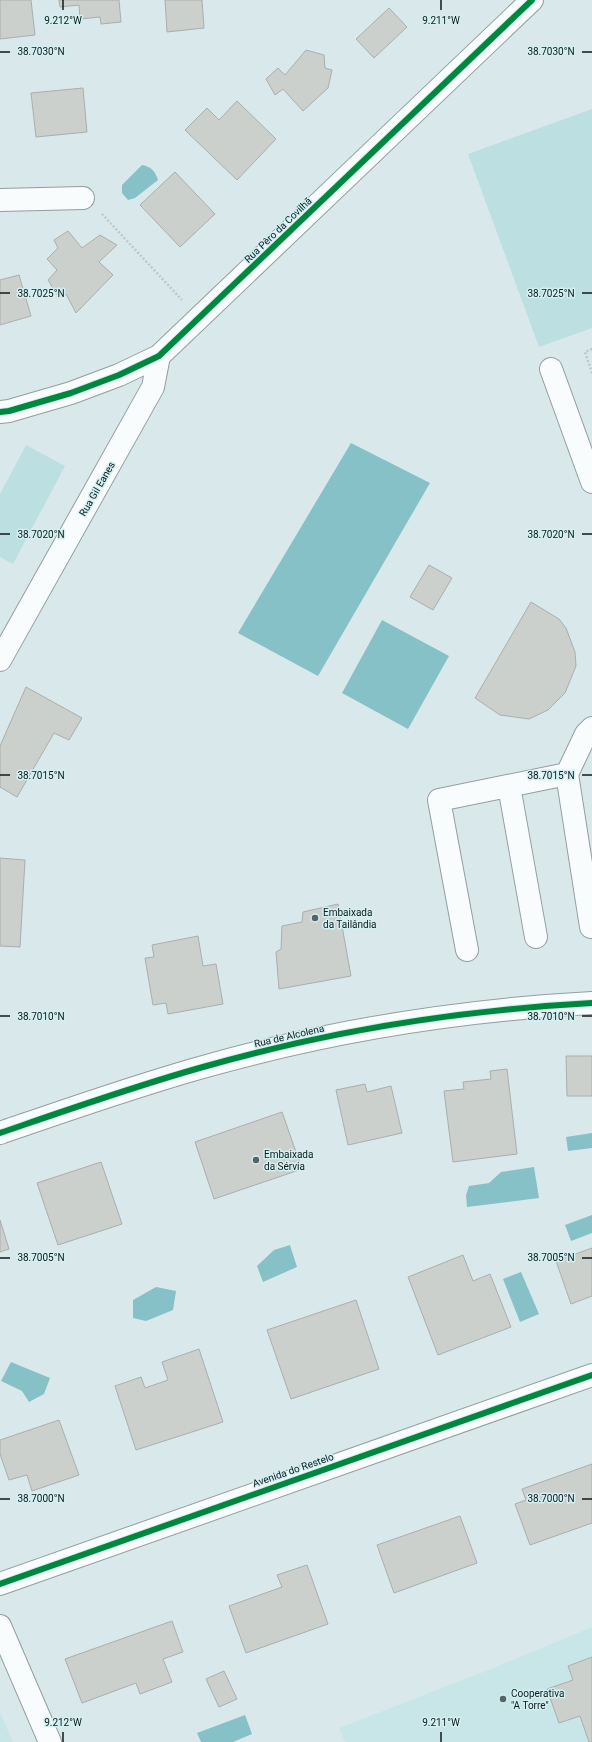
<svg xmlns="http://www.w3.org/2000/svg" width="592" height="1742" font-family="Roboto,sans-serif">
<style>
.built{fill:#c8e6e8}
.green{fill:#bcdfe2}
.water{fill:#86c1c7}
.building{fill:#ccd0cd;stroke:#aaaeac}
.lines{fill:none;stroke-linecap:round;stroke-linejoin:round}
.minor-casing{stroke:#929ea0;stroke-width:24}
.path{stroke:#c1c6c7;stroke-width:2.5;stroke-dasharray:2 2;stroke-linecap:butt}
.minor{stroke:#f9fcfc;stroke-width:22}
.cycleway-casing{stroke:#d2eff2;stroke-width:8}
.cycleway{stroke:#00873e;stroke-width:6}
.ticks{fill:none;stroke:#0f1a1a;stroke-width:1.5}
.poi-dot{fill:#566263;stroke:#d2eff2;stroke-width:1.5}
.labels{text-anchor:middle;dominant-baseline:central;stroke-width:3;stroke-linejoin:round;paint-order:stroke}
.street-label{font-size:10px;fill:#0f1a1a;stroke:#d2eff2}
.poi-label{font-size:10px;fill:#0f1a1a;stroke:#d2eff2;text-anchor:start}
.ticks-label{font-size:10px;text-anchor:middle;fill:#0f1a1a;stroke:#d2eff2;stroke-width:3;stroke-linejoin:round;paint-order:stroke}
</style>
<rect width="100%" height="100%" fill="#d9e9eb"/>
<path class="built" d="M592,1627V1742H345L339,1728L491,1669Z
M0,1712L13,1742H0Z"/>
<path class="green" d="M592,109V328L539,347L468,154Z
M26,445L65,466L13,564L0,557V494Z"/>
<path class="water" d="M142,165C152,167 155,171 158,180L135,198L128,200L122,193V185Z
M351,443L430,483L318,676L238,633Z
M382,620L449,656L408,729L342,693Z
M592,1133V1148L568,1151L566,1137Z
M534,1167L539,1198L467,1207L466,1195L469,1186L489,1183L501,1172Z
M592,1215V1233L571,1241L565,1225Z
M290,1245L297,1267L263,1282L257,1266L274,1250Z
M521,1272L539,1314L520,1322L503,1279Z
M156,1287L176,1291L173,1310L146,1321L133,1318V1300Z
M11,1362L50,1378L44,1394L29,1402L22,1391L1,1381Z
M245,1715L252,1734L233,1742H201L197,1733Z"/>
<path class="building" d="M0,0H31L35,35L0,39Z
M59,0H119L121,22L101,24L100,17L80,19L79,5L60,7Z
M165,0H202L204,28L167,32Z
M389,8L407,27L374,58L356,39Z
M306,50L324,55L325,68L332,70L328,88L303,111L283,89L275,95L266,79L278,68L285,75Z
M83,88L87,132L36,137L31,93Z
M237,101L276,139L237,180L185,130L207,108L219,120Z
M175,172L215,214L180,247L140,205Z
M68,231L82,248L100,235L117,245L99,262L113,275L76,313L66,294L59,298L48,280L57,270L47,259L58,248L54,240Z
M19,275L31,316L0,325V280Z
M429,565L452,578L433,610L410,597Z
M531,602L559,619L566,628L575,652L576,666L565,693L548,710L529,719L500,715L475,698Z
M26,687L82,718L69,740L54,733L17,797L0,787V746Z
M0,858L25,860L20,947L0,946Z
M338,904L351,976L279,989L276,952L281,949L282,926L302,922L303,912Z
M198,936L203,966L216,964L223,1004L168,1014L166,1003L153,1005L145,958L154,957L152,945Z
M566,1056H592V1096H567Z
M507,1069L517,1154L453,1162L444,1091L464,1089L463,1082L491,1079L490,1071Z
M365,1084L367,1092L391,1086L402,1133L348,1145L336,1090Z
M282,1112L302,1169L214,1199L195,1142Z
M101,1162L122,1224L58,1245L37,1183Z
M0,1220L9,1249L0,1252Z
M592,1248V1296L571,1304L556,1261Z
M463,1255L473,1281L490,1274L511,1327L438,1355L408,1277Z
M356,1300L379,1369L291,1399L267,1330Z
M199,1349L223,1422L136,1450L115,1386L141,1377L145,1388L168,1380L162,1362Z
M59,1420L79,1475L32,1491L27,1475L9,1480L0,1454V1440Z
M592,1464V1523L530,1545L515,1504L526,1500L522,1489Z
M460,1516L477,1563L394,1593L377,1545Z
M307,1565L328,1624L246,1653L229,1606L282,1587L277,1575Z
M172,1621L183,1652L163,1659L172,1682L140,1694L136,1683L82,1703L65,1659Z
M592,1657V1742H589L580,1716L559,1723L547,1689L573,1680L568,1666Z
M224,1671L237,1699L219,1707L206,1679Z"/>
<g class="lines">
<g class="minor-casing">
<path id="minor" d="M0,200L83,198
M551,369L592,482
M0,412L9,411L71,393L119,375L159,356L532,0
M0,660L153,387L159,356
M567,774L591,927
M509,786L536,937
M467,950L439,800L567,774L586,734L592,728
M0,1133C67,1110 135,1086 203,1067C329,1031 462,1010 592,1003
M0,1584L592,1375
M0,1626L50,1742"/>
</g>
<path class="path" d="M102,214L182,300
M592,349L585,352L592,373"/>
<use href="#minor" class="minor"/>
<g class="cycleway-casing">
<path id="cycleway" d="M0,412L9,411L71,393L119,375L159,356L532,0
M0,1133C67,1110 135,1086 203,1067C329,1031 462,1010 592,1003
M0,1584L592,1375"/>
</g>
<use href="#cycleway" class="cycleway"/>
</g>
<path class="ticks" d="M63,0V10M441,0V10M0,52H10M582,52H592M0,293H10M582,293H592M0,534H10M582,534H592M0,775H10M582,775H592M0,1016H10M582,1016H592M0,1258H10M582,1258H592M0,1499H10M582,1499H592M63,1732V1742M441,1732V1742"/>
<g class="poi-dot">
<circle cx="315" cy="918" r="4"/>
<circle cx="256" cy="1160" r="4"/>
<circle cx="503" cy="1699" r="4"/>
</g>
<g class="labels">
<g class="street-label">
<text transform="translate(278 230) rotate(-44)">Rua Pêro da Covilhã</text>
<text transform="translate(97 489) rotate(-60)">Rua Gil Eanes</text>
<text transform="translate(289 1036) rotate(-13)">Rua de Alcolena</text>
<text transform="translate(293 1470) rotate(-19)">Avenida do Restelo</text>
</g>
<g class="poi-label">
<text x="323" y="912">Embaixada<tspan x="323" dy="12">da Tailândia</tspan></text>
<text x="264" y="1154">Embaixada<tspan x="264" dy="12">da Sérvia</tspan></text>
<text x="511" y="1693">Cooperativa<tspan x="511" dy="12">"A Torre"</tspan></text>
</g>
</g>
<g class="ticks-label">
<text x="63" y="24">9.212°W</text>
<text x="441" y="24">9.211°W</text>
<text x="41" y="55">38.7030°N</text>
<text x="551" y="55">38.7030°N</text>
<text x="41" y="297">38.7025°N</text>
<text x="551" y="297">38.7025°N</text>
<text x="41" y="538">38.7020°N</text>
<text x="551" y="538">38.7020°N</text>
<text x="41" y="779">38.7015°N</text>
<text x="551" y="779">38.7015°N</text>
<text x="41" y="1020">38.7010°N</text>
<text x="551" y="1020">38.7010°N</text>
<text x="41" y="1261">38.7005°N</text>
<text x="551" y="1261">38.7005°N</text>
<text x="41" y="1502">38.7000°N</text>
<text x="551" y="1502">38.7000°N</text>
<text x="63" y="1726">9.212°W</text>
<text x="441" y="1726">9.211°W</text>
</g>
</svg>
